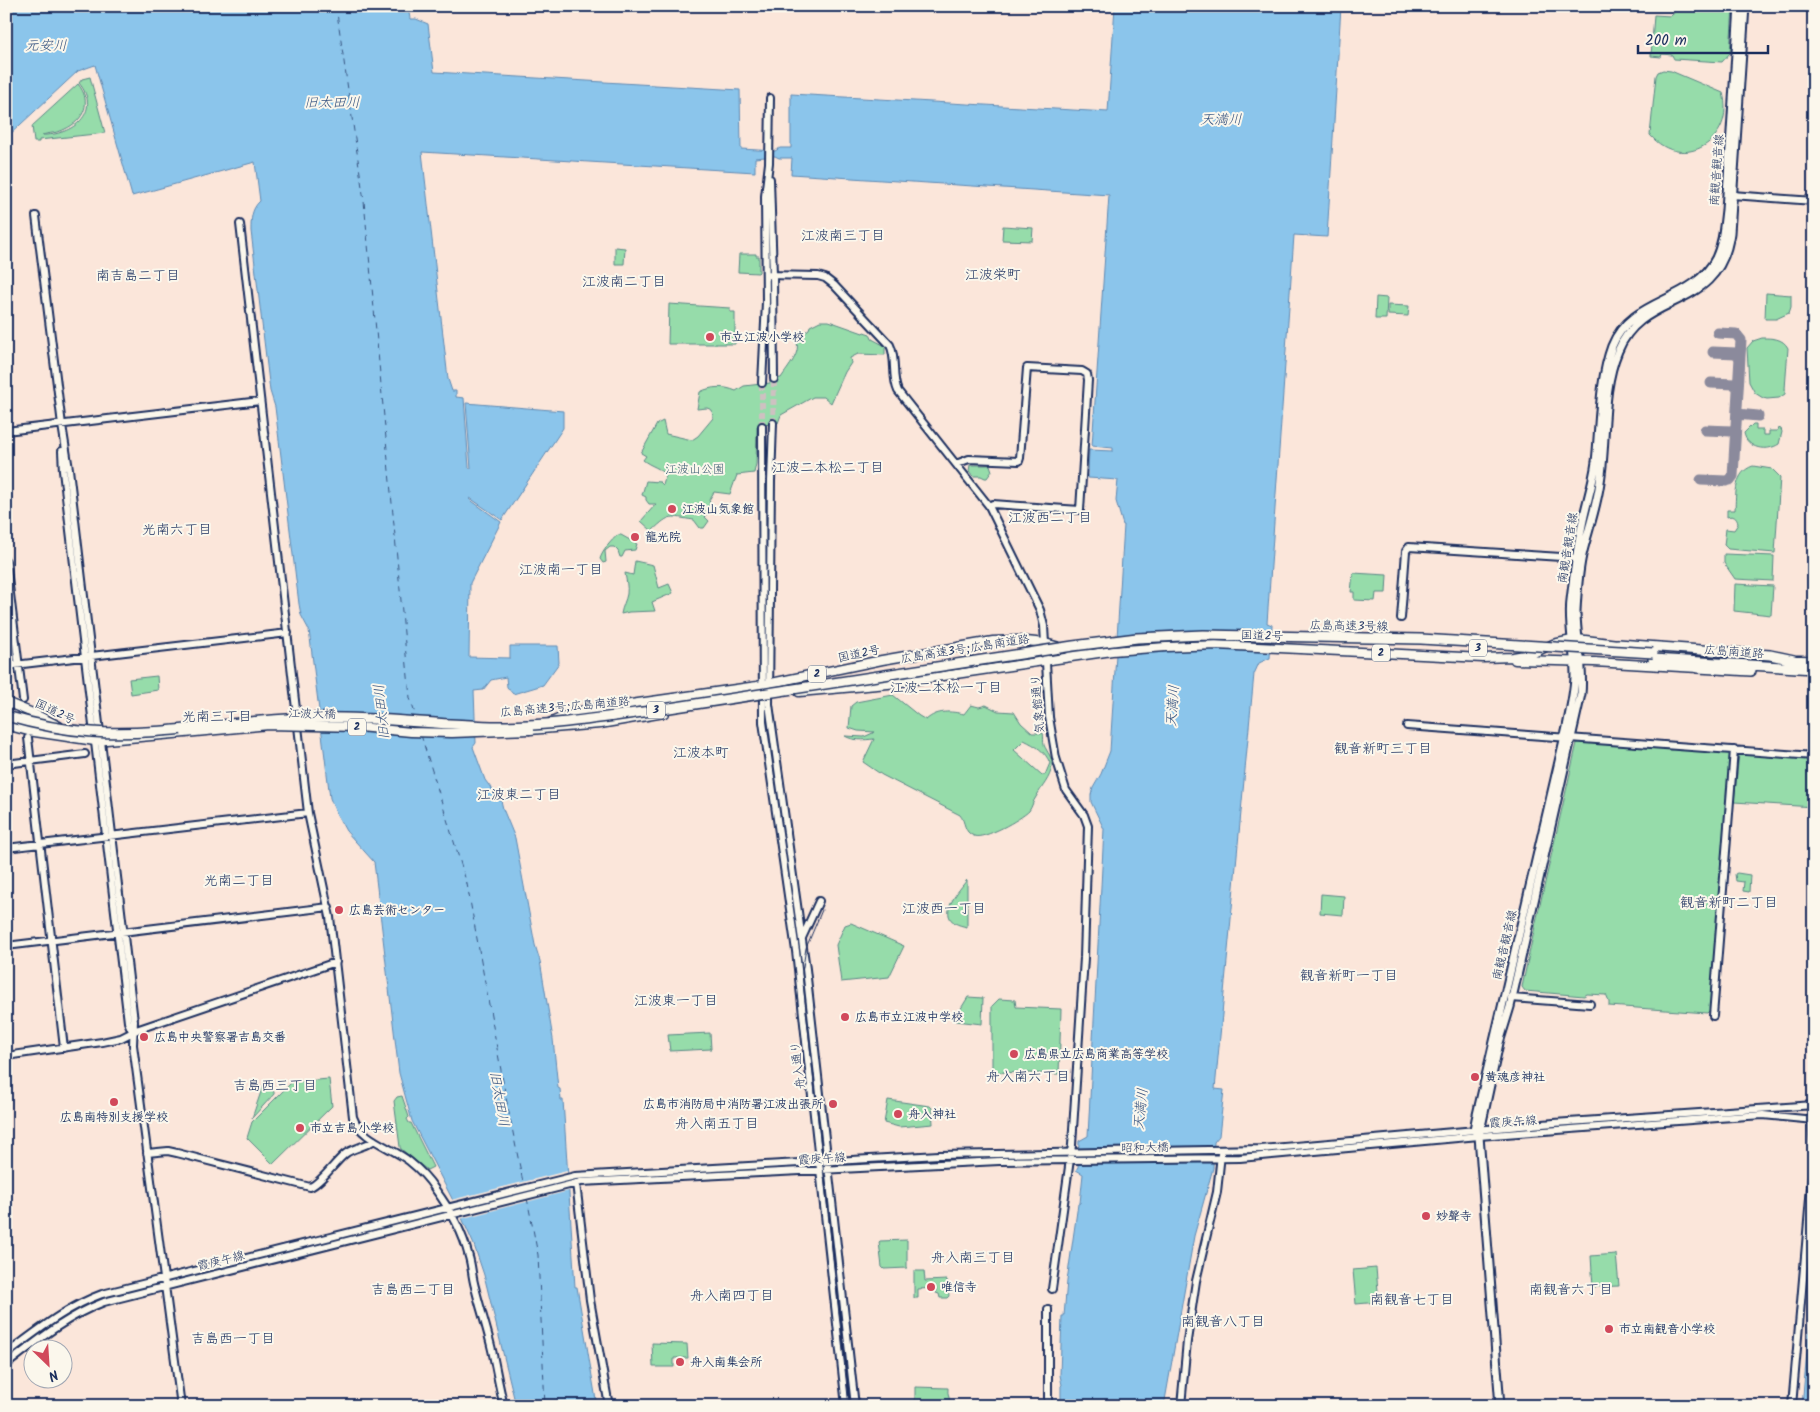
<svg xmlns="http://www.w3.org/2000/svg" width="1820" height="1412" font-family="Kalam,'Klee One',sans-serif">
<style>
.green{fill:#96dcaa;stroke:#588684;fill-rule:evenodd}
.water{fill:#8bc5eb;stroke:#5e89b3}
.pier{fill:#fbe6da}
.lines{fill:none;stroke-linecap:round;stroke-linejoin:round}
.ferry{stroke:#375481;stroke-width:1;stroke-dasharray:6 5;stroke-linecap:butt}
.taxiway{stroke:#8b8a9c;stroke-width:11}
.tertiary-tunnel{stroke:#cec1c1;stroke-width:6;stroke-dasharray:6 3;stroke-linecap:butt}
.tertiary-casing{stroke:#1b2f5e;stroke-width:10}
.secondary-casing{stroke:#1b2f5e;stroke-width:11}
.trunk-casing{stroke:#1b2f5e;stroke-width:11}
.motorway-casing{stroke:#1b2f5e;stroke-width:12}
.tertiary{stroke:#fbf7ec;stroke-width:6}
.secondary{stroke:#fbf7ec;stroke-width:7}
.trunk{stroke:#fbf7ec;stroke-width:8}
.motorway{stroke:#fbf7ec;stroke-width:9}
.tram{stroke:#1b2f5e;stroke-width:1}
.trunk-bridge-casing{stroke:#1b2f5e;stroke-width:11;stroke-linecap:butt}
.motorway-bridge-casing{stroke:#1b2f5e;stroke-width:12;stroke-linecap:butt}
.trunk-bridge{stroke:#fbf7ec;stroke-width:8}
.motorway-bridge{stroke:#fbf7ec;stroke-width:9}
.poi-dot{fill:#d1495b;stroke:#fbf7ec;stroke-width:2}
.labels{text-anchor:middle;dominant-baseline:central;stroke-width:4;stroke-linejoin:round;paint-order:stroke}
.shield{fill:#fbf7ec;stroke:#5e6b89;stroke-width:1}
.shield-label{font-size:11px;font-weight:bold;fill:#1b2f5e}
.street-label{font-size:12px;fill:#1b2f5e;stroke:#fbf7ec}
.poi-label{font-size:12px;font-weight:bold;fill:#1b2f5e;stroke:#fbf7ec;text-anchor:start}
.park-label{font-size:12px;fill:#3a5a71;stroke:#fbf7ec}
.water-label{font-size:14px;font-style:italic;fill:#375481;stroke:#fbf7ec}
.neighbourhood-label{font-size:14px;fill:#1b2f5e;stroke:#fbf7ec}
</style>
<rect width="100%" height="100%" fill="#fbe6da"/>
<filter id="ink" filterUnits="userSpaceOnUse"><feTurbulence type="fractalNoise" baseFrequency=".02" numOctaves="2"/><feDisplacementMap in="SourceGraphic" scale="10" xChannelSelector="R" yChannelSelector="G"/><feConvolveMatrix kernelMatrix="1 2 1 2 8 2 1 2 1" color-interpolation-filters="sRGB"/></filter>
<g filter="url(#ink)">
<path class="green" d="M1674,6H1733L1730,53L1722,62L1674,59L1672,55L1662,54L1661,57L1651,56L1654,15L1671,16L1674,13Z
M1663,70L1671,71L1723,93C1736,140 1683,173 1650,135L1656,76L1658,72Z
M90,77L105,133L39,140V142H34L32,126L78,84C92,101 85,120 65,129C58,133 49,133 42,135C72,136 103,112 79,83L82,79Z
M1003,226L1033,228L1032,241L1002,240Z
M615,247L625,248L624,264H615Z
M739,254H756V256H759V272L758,273L738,272Z
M1766,293L1791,295V307L1789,313L1776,319H1765Z
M1376,297L1387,298L1386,319H1375Z
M669,304L730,308V312H735V344H668Z
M1388,305L1409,306L1408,316L1388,315Z
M820,321H829L863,333L864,332L870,334L872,339L887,347L885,348V355L858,354L850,358L851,363L845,372L831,403L824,397H813L781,415L778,423L757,426L756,464L754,473L737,475L730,494L714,492L709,500L710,503L707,509L706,515L704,516L709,521L704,528H700L694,520C670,517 672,512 652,531L641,521L656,504H649L646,500V497L642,495L646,481L660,482L663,485L666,475C661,468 650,466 643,460L646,456L641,453L657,424L663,421L666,434L692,440L698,436L713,418L712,410L707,408L697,409L700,392C712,386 724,386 736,391L744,386L770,383L771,379L781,378C788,367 802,353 796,339L809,329L810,326Z
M1762,338C1772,338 1783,338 1788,348L1785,389V394L1779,398L1767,399L1763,398L1755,393L1749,382L1747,348L1753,341Z
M1753,424H1756V430H1763V435H1769V431H1777L1778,428L1781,429L1782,432L1779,444C1767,452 1747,449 1744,433Z
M970,465H990L992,471L987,478H985L981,476H973L969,471Z
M1753,466L1772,469L1780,477L1775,553L1728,549L1724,545L1726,529L1734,530L1738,524C1737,517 1733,515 1727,517V510H1735C1736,494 1734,472 1753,466Z
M618,535H621L637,544L635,550L625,551L622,557H620L618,551L614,547H610L605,551L606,562L603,563L600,559C602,552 611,540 618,535Z
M1724,554L1774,556L1773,581L1735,579L1724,563Z
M635,561L653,565L659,588L669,584L673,593L652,602L655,611L629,612L621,614C622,607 626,600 627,594C628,586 626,580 625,573L633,575Z
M1353,573L1387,575L1386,593H1376L1375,601L1354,600V592H1351Z
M1735,584L1773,586L1771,615L1734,611Z
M157,676L158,690L131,694L129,679Z
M893,695L919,716L926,720C937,710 951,711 964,714L971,705L979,707L986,705L998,711L1014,712L1021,723L1032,733H1043C1044,737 1043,742 1044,745C1047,752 1053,758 1052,766C1050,779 1042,786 1036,797C1033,801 1032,807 1029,811C1021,819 984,840 974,836C963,832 966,822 960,815L882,775L863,762L874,739C864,740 853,741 845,736L864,737L875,732L858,731L849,728L851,706L856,702ZM1024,740C1036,746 1045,751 1050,763L1045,775H1042L1014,750Z
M1581,741L1728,752L1730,755L1710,1010L1707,1013L1609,1006V1002L1606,995L1587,994L1584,996L1525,991L1522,987L1536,922L1577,743Z
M1739,754L1814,759V807L1734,802Z
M1737,873L1750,875L1749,892L1743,891L1744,882L1736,881L1735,874Z
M967,880V927C963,926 958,925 955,923C938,913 960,889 967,880Z
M1321,894L1344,896L1343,915L1320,913Z
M851,923L904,946L889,977L841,982L836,945L845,925Z
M968,997L983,998L982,1024L956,1021L957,1015Z
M999,999L1015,1000L1016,1007L1061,1009L1059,1074L992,1072V1006Z
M710,1033L711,1049L670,1051L668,1035Z
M329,1079L332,1106L273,1164L247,1138L252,1122L292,1082Z
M264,1083L274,1092V1094L252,1118Z
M402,1096L409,1117L407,1119L409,1123H411L433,1167L427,1170L401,1149L400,1147L394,1101L397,1097Z
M888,1100L930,1106L932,1108L933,1124L899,1127L884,1123Z
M907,1240V1268L884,1269L882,1267L879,1242L880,1241Z
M1616,1254L1619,1286L1593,1287L1591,1256Z
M1376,1268L1379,1302L1356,1304L1353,1270Z
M914,1271H924L925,1281L947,1280L949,1296L947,1298H940L939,1294L936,1293V1288L918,1289V1298H914Z
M652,1343L687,1344L688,1358H674V1367H653Z
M915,1387L948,1388C947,1394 950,1398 950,1404L915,1406Z"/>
<path class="water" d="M6,6H408L410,19H416L428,24L434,72L740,90L741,149L775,151L780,148H791V94L1108,112L1115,6H1341L1327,237L1294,235L1267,623L1272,625L1270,658L1259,663L1254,674L1215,1089L1224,1090L1219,1136L1214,1142L1213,1168L1194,1236L1164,1406H1061V1386L1062,1385L1060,1375L1062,1316H1064L1067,1281L1078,1204L1080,1203L1083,1174L1076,1170L1078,1167L1079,1141L1088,1136L1104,829L1091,802V795L1093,788L1101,774L1110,751L1124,525H1123L1116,501L1118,480L1088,478L1089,450L1113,451V448L1092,446L1109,195L791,174L792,158H779L775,156L755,158V172L422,152L448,379L452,391H456V397L464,398L469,468H471L466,403L563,411V428L502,520L470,498L469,499L501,522L470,583L469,657L510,658V646H558L559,663L543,685L513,694L507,687L506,677L491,680L483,690L474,691L476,743L473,747L485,780L491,788L500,796L503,809L515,838L535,945L540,961L553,1039L558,1088L560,1089L561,1100H563L575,1287H577L597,1406H516L484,1275L474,1245L462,1218L412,1121L399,1073L374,862L346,831L336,813L330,798L309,630L301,615L299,604L275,407L270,391L251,231C251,220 251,209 260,201L255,162L132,196L95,65L78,71L6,138Z
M1814,1276V1406H1802Z"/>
<path class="pier" d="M567,1171L569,1191L460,1219L451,1200Z"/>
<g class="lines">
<path class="ferry" d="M336,6L364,201L410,698L416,717
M421,735L467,884L507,1103L524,1187
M527,1198L538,1255L545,1406"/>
<path class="taxiway" d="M1713,352L1736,353L1740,358
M1711,383L1735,384L1738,389
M1737,414L1758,416
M1705,430L1732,431L1736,428
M1701,480L1726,481L1730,480L1733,476L1741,340L1736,334L1718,333"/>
<path class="tertiary-tunnel" d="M773,423L774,379
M762,426V383"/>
<g class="tertiary-casing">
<path id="tertiary" d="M770,179L773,275L774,379
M1732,195L1814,201
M36,216L62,425L69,469C91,653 112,837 134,1021L133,1045L181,1406
M240,224L308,813L330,917L353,1117C361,1140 392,1147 409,1161C419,1169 428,1178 435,1189C450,1209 463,1233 469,1257C472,1267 472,1277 475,1287C480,1308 487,1328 492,1350C496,1368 499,1387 504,1406
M766,275L818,276L825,278L834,285L890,345C897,359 891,376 898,391L989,506L1040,610L1044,626L1049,717L1056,758L1066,790L1084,815L1088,826L1084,958L1072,1145L1052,1289
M762,383L766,302L765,196L769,163L770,98
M773,423L771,481L769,704L806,969L855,1406
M762,426L763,722L796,951L846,1406
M6,431L260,401
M62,451L63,471L128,1022L132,1031
M956,464L969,459L1019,461L1020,458L1027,368L1082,371L1087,374L1088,380L1080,510L993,504L989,506
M6,561L23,700
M1401,618L1406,551L1409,547L1577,558
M6,666L288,633
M1407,726L1814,756
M28,738L64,1048
M6,764L85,754
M6,848L308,813
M802,938L819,901
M6,946L329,907
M1511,998L1590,1004
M1713,1016L1734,750
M6,1056L102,1042L121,1038L139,1029L336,962
M1814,1103L1812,1119L1814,1151
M147,1153L168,1151L177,1153L310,1187C321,1183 335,1162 345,1154C354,1147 366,1147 374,1140
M576,1183L590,1300L609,1406
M1048,1309V1406
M6,1354C36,1332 66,1307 102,1294L575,1176L939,1155L1261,1149L1554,1123L1814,1105
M6,1365C37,1341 67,1316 104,1302L581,1182L999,1161L1240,1158L1479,1136L1718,1118L1763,1115L1814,1120
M1181,1406L1187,1341L1196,1281L1217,1192L1221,1154
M1792,1406L1814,1152"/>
</g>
<g class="secondary-casing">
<path id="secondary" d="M1479,1136L1474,1130L1476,1119L1567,727C1570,710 1575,692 1575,675C1575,649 1568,627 1571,600C1574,575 1577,549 1582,525C1586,504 1593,484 1596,462C1600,425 1599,381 1612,346C1632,296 1693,304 1716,258C1723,243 1724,226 1726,210L1739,6
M1500,1406L1479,1136L1499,1043L1510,1007L1581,694C1584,667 1576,639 1576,611C1577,592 1578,570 1583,551C1589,528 1597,505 1600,482C1607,439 1601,391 1618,351C1643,289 1719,314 1730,233L1745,6"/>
</g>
<g class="trunk-casing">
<path id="trunk" d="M1515,660L1594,662L1698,668
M799,692L888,684L1112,651L1166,647L1216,645L1483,658L1513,657L1531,654L1553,644L1577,639L1618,644
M6,702L35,714L59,726
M549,723L575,712L757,686L882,660L993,641L1017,640L1045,643L1070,650L1088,652
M6,725L28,731L95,741L185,733
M530,730L600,724L664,713"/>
</g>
<g class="motorway-casing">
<path id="motorway" d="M1618,644L1770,655L1794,660
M1653,659L1814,669
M1788,660L1814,661
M1698,668L1751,671"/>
</g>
<use href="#tertiary" class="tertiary"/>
<use href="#secondary" class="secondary"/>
<use href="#trunk" class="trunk"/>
<use href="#motorway" class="motorway"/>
<path class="tram" d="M822,910L806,948L802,973L849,1406"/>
<g class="trunk-bridge-casing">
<path id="trunk-bridge" d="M185,733L269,725L359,727L411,732L452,733L530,730"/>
</g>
<g class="motorway-bridge-casing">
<path id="motorway-bridge" d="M6,716C34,724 63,730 92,732C165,737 238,719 310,718C373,716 436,725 499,726C550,726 600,718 650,711L1073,646L1137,638L1203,635L1421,639L1653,653"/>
</g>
<use href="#trunk-bridge" class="trunk-bridge"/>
<use href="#motorway-bridge" class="motorway-bridge"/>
</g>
</g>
<g class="poi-dot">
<circle cx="710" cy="337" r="5"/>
<circle cx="672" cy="509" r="5"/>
<circle cx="635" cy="537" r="5"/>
<circle cx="339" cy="910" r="5"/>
<circle cx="845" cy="1017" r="5"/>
<circle cx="144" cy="1037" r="5"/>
<circle cx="1014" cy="1054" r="5"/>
<circle cx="1475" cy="1077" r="5"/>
<circle cx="114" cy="1102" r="5"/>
<circle cx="833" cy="1104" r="5"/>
<circle cx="898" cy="1114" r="5"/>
<circle cx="300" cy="1128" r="5"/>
<circle cx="1426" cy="1216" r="5"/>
<circle cx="931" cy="1287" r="5"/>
<circle cx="1609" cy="1329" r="5"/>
<circle cx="680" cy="1362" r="5"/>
</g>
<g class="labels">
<g class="shield">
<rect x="1469" y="639.5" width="18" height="17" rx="4"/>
<rect x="1372" y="644.5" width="18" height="17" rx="4"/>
<rect x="808" y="665.5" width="18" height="17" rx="4"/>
<rect x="647" y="701.5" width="18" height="17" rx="4"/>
<rect x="348" y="718.5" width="18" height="17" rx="4"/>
</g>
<g class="shield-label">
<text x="1478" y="648">3</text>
<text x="1381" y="653">2</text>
<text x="817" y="674">2</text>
<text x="656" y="710">3</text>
<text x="357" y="727">2</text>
</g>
<g class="street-label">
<text transform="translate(1717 170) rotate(-86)">南観音観音線</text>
<text transform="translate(1568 548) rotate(-81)">南観音観音線</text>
<text transform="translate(1349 626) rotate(1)">広島高速3号線</text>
<text transform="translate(1262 636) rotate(2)">国道2号</text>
<text transform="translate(965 649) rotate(-9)">広島高速3号;広島南道路</text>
<text transform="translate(1734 652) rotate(4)">広島南道路</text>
<text transform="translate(859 654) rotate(-12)">国道2号</text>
<text transform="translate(1038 704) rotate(-95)">気象館通り</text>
<text transform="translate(565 707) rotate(-5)">広島高速3号;広島南道路</text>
<text transform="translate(55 712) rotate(25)">国道2号</text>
<text transform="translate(312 714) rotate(1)">江波大橋</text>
<text transform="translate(1505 945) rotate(-77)">南観音観音線</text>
<text transform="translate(798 1065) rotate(-97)">舟入通り</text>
<text transform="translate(1513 1122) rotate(-4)">霞庚午線</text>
<text transform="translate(1145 1148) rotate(-1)">昭和大橋</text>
<text transform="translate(822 1159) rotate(-4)">霞庚午線</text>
<text transform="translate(221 1261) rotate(-14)">霞庚午線</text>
</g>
<g class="poi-label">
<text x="720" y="337">市立江波小学校</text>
<text x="682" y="509">江波山気象館</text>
<text x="645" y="537">龍光院</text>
<text x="349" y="910">広島芸術センター</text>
<text x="855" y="1017">広島市立江波中学校</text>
<text x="154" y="1037">広島中央警察署吉島交番</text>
<text x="1024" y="1054">広島県立広島商業高等学校</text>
<text x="1485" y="1077">黄魂彦神社</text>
<text x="823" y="1104" text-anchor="end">広島市消防局中消防署江波出張所</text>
<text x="908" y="1114">舟入神社</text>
<text x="114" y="1117" text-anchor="middle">広島南特別支援学校</text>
<text x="310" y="1128">市立吉島小学校</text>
<text x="1436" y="1216">妙聲寺</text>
<text x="941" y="1287">唯信寺</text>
<text x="1619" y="1329">市立南観音小学校</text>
<text x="690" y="1362">舟入南集会所</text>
</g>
<g class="park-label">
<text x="695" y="469">江波山公園</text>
</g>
<g class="water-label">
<text x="46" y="46">元安川</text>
<text x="332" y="103">旧太田川</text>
<text x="1221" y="120">天満川</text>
<text transform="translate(1173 706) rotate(-86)">天満川</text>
<text transform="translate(382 712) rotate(-96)">旧太田川</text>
<text transform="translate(499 1099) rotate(80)">旧太田川</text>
<text transform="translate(1141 1109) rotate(-84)">天満川</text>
</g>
<g class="neighbourhood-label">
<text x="843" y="236">江波南三丁目</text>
<text x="993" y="275">江波栄町</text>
<text x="138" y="276">南吉島二丁目</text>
<text x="624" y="282">江波南二丁目</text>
<text x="828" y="468">江波二本松二丁目</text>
<text x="1050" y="518">江波西二丁目</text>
<text x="177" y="530">光南六丁目</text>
<text x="561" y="570">江波南一丁目</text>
<text x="946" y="688">江波二本松一丁目</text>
<text x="217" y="717">光南三丁目</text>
<text x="1383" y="749">観音新町三丁目</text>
<text x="701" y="753">江波本町</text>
<text x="519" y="795">江波東二丁目</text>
<text x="239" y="881">光南二丁目</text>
<text x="1729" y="903">観音新町二丁目</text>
<text x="944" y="909">江波西一丁目</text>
<text x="1349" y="976">観音新町一丁目</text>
<text x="676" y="1001">江波東一丁目</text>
<text x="1028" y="1077">舟入南六丁目</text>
<text x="275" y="1086">吉島西三丁目</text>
<text x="717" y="1124">舟入南五丁目</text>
<text x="973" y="1258">舟入南三丁目</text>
<text x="413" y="1290">吉島西二丁目</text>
<text x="1571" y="1290">南観音六丁目</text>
<text x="732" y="1296">舟入南四丁目</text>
<text x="1412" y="1300">南観音七丁目</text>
<text x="1223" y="1322">南観音八丁目</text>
<text x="233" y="1339">吉島西一丁目</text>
</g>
</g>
<rect width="1820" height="1412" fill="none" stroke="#fbf7ec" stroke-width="25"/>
<rect x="12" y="12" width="1795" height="1387" fill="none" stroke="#1b2f5e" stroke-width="2" filter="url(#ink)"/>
<g transform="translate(48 1364) rotate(155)"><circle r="24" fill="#fbf7ec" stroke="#a1a7b3"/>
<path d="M0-4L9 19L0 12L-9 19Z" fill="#d1495b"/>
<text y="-8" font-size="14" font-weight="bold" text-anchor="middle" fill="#1b2f5e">N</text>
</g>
<path d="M1638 45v8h130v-8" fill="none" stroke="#1b2f5e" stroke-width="2.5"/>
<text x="1645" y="45" font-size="15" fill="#1b2f5e" stroke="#fbf7ec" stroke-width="4" paint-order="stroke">200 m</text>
</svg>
